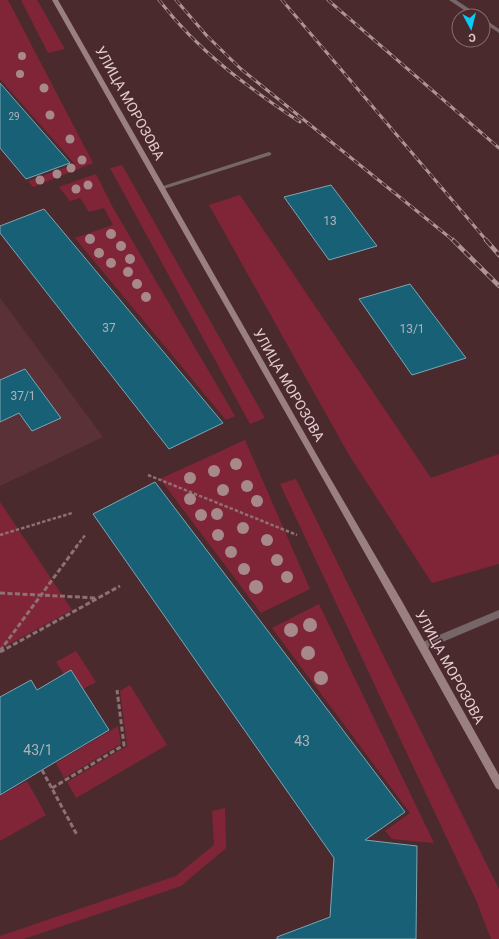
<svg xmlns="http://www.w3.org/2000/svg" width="499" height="939" font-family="Roboto,sans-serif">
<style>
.built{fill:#5a3136}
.green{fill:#802537}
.building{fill:#186076;stroke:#7ca5b4}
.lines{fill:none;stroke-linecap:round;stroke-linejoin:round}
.path-far1{stroke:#8d7174;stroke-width:2.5;stroke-dasharray:3.5 2;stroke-linecap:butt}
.path{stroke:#8d7174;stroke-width:3;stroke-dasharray:5 2.5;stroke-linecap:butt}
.service{fill:#776667;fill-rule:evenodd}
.tertiary{fill:#776667;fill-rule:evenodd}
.secondary{fill:#9b8082;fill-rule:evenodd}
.rail-far1-casing{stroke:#ae9497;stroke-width:3}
.rail-casing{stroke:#ae9497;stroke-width:4.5}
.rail-far1{stroke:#4b2a2e;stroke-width:2;stroke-dasharray:6;stroke-linecap:butt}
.rail{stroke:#4b2a2e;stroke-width:3;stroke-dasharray:8;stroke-linecap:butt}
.tree{fill:#a7898c}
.labels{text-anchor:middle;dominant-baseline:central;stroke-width:3.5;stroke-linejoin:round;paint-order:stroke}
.far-number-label{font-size:10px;fill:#b0b2b9}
.number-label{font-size:12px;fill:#b0b2b9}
.street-label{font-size:14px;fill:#e3cdcf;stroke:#4b2a2e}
.near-number-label{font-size:14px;fill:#b0b2b9}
</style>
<rect width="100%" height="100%" fill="#4b2a2e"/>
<path class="built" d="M0,298L103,437L0,486Z"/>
<path class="green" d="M0,0H8L93,163L33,187L28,181L75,164L0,79Z
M21,0H37L65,49L48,53Z
M122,165L265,418L250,424L110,168Z
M96,174L112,206L235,416L226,420L75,238L113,225L104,208L89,212L80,198L70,201L59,187Z
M240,195L431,478L499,454V564L432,583L349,455L209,205Z
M245,440L310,589L261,613L160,479Z
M296,479L499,889V939H491L476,900L280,484Z
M0,502L72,610L0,649Z
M319,604L434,843L392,839L385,831L410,813L272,628Z
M76,651L96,682L83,689L71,670L64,674L56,662Z
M130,685L167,745L76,798L67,782L127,746L120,691Z
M118,726L121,744L64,778L56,763Z
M27,781L46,815L0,841V796Z
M225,808L226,848L181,886L24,939H0V936L176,876L214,845L212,811Z"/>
<path class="building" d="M0,83L70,163L26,179L0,148Z
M331,185L377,246L329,260L284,197Z
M44,209L223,423L169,449L0,233V226Z
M410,284L466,358L412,375L359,299Z
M25,369L61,418L32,431L19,413L0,422V380Z
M155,482L405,812L365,840L417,846L416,939H277V937L330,917L334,858L93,514Z
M71,670L109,730L0,795V697L31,680L37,690Z"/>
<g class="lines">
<path class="path-far1" d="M148,475L297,535
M0,535L72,513
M76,547L86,534"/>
<path class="path" d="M0,593L97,598
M0,651L77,546
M0,652L120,586
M42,770L77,835
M52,788L124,745L117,690"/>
<path class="service" d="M449,0H456L480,16H473Z
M483,18L499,29V33L483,22Z
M269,152L271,153V155L164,189H160L159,188L160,187Z"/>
<path class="tertiary" d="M499,610V618L426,649L423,650L420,649L418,646L420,643Z"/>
<path class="secondary" d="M52,0H58L322,464L403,603L499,775V790L496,788C350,524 200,263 52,0Z"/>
<g class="rail-far1-casing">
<path id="rail-far1" d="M159,0C199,52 246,86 300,122
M176,0L207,36L241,69L454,241
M282,0L487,241
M328,0L499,148"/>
</g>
<g class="rail-casing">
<path id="rail" d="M453,240L499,286
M486,240L499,255"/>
</g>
<use href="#rail-far1" class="rail-far1"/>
<use href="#rail" class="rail"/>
</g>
<g class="tree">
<circle cx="22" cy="56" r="4"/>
<circle cx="20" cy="74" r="4"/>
<circle cx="44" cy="88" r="4.5"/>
<circle cx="50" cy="115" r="4.5"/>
<circle cx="70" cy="139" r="4.5"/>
<circle cx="82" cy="160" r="4.5"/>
<circle cx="71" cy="168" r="4.5"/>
<circle cx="57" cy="174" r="4.5"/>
<circle cx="40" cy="180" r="4.5"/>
<circle cx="88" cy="185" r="4.5"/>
<circle cx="76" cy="189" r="4.5"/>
<circle cx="111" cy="234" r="5"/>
<circle cx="90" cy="239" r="5"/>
<circle cx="121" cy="246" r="5"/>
<circle cx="99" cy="253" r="5"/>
<circle cx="130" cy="259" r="5"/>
<circle cx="111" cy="263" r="5"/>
<circle cx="128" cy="272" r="5"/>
<circle cx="137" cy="284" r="5"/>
<circle cx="146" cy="297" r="5"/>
<circle cx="236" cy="464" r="6"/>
<circle cx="214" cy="471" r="6"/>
<circle cx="190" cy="478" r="6"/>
<circle cx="247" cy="486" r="6"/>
<circle cx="223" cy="490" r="6"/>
<circle cx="190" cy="499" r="6"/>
<circle cx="257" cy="501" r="6"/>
<circle cx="217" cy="514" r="6"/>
<circle cx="201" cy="515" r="6"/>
<circle cx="243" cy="528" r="6"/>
<circle cx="218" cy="535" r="6"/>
<circle cx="267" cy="540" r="6"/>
<circle cx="231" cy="552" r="6"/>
<circle cx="277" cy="560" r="6"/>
<circle cx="244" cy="569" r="6"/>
<circle cx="287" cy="577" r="6"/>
<circle cx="256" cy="587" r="7"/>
<circle cx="310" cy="625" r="7"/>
<circle cx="291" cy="630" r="7"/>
<circle cx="308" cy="653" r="7"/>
<circle cx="321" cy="678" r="7"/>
</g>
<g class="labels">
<g class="far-number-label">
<text x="14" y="116">29</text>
</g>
<g class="number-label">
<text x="330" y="221">13</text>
<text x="109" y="328">37</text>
<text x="412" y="329">13/1</text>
<text x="23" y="396">37/1</text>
</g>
<g class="street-label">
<text transform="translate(130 103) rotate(61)">УЛИЦА МОРОЗОВА</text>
<text transform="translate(289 385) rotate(60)">УЛИЦА МОРОЗОВА</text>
<text transform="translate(450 667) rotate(61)">УЛИЦА МОРОЗОВА</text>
</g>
<g class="near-number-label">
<text x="302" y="741">43</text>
<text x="38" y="750">43/1</text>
</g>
</g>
<g transform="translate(471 28) rotate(173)"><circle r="19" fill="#4b2a2e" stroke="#886b6e"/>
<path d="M0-3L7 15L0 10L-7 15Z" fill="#09cafa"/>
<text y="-6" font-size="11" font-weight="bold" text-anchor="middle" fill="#e3cdcf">С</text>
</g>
</svg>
